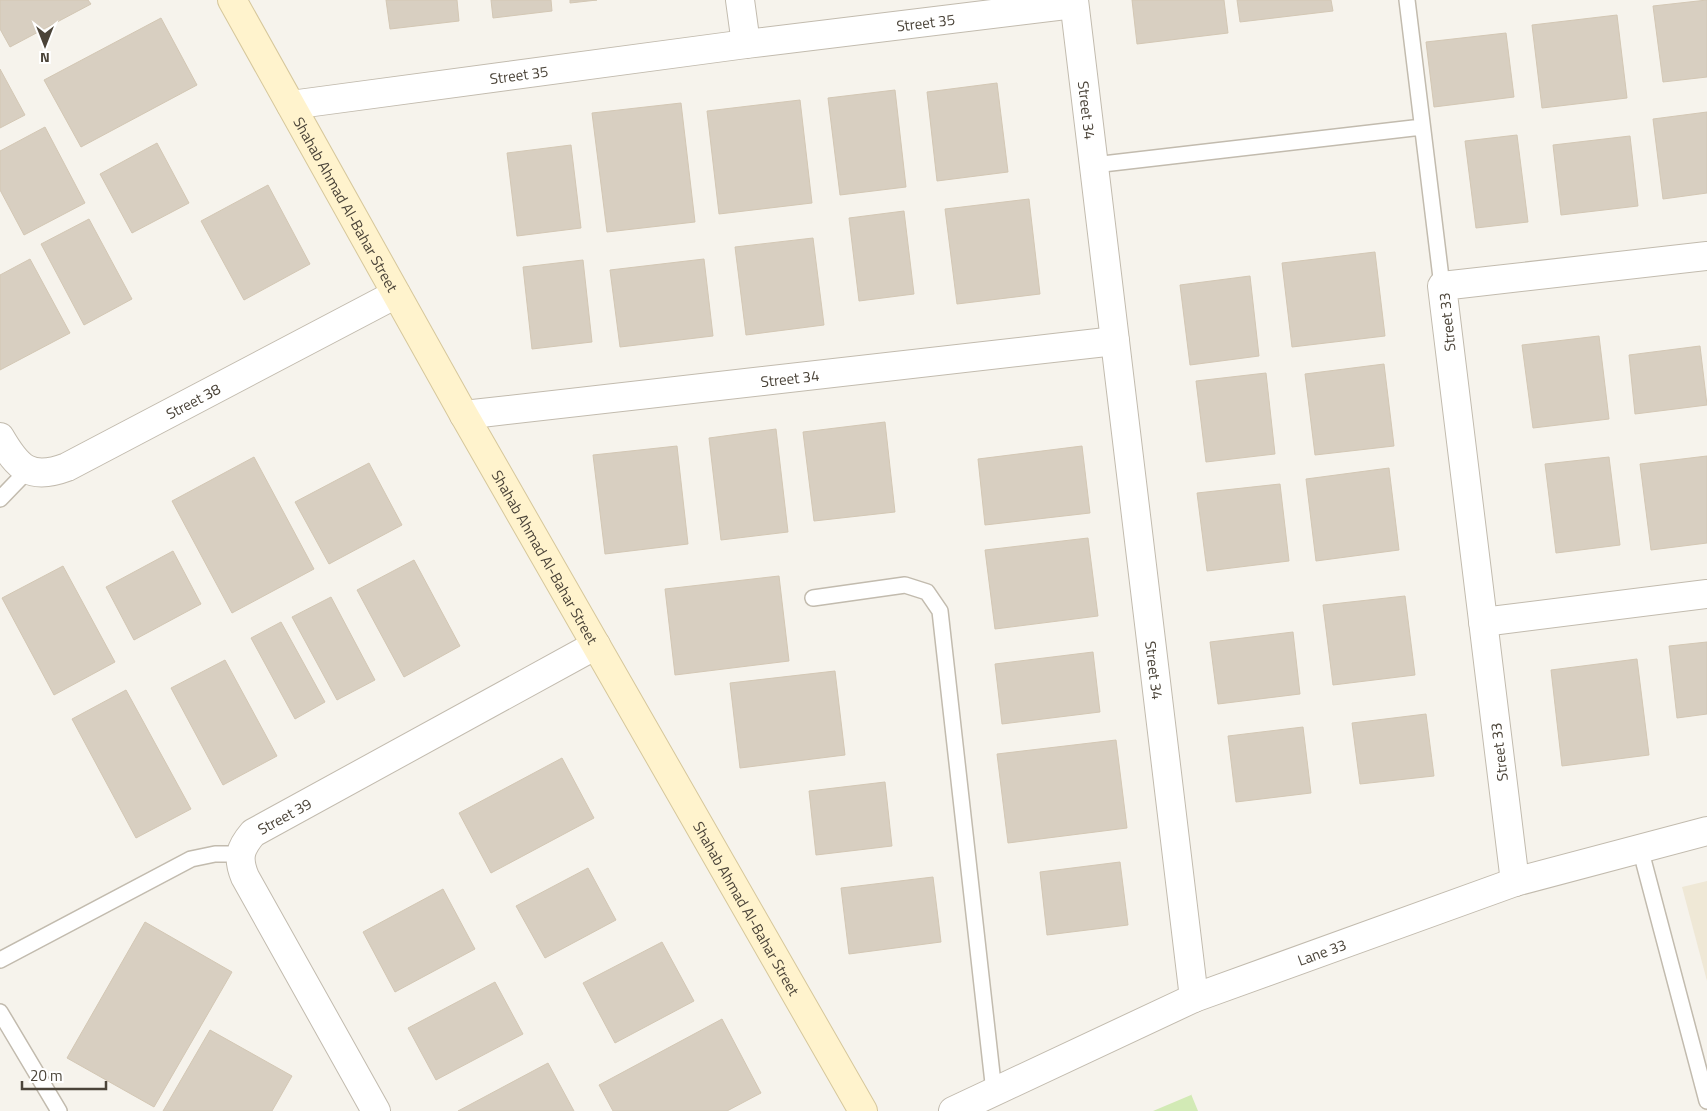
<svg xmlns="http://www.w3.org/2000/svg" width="1707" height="1111" font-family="'Titillium Web',sans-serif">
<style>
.education{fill:#efe8d6}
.green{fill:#d2eab5}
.building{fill:#d8cfc1;stroke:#d3c7b4}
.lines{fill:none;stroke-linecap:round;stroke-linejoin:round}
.lane-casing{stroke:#c2bbae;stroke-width:18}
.street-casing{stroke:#c2bbae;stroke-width:30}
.secondary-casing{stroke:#d6c79b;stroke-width:30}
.lane{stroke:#fff;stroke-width:15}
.street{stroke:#fff;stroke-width:28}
.secondary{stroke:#fff3cd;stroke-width:28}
.labels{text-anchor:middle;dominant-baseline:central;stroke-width:4.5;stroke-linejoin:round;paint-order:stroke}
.street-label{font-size:15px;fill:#4b4439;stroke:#fff}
</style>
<rect width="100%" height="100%" fill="#f6f3ec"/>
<path class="education" d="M1707,881V981L1682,887Z"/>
<path class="green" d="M1191,1094L1198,1111H1153L1191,1095Z"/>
<path class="building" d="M0,0H88L91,4L10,47L0,29Z
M386,0H457L459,21L390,29Z
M491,0H551L552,11L493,18Z
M570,0H597L570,3Z
M1132,0H1224L1228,33L1137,44Z
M1237,0H1331L1333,11L1240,22Z
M1707,0V77L1663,82L1653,6Z
M1617,15L1627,98L1542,108L1532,25Z
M161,18L197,85L81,147L44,80Z
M1506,33L1514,97L1434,107L1426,42Z
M0,69L25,115L0,128Z
M997,83L1008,172L937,181L927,92Z
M895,90L906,187L840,195L828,98Z
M800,100L812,203L719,214L707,111Z
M681,103L695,222L607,232L592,113Z
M1707,112V193L1663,199L1653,119Z
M45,127L85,203L24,235L0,190V151Z
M1517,135L1528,222L1476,228L1465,141Z
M1630,136L1638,206L1561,215L1553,145Z
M157,143L189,203L132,233L100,174Z
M571,145L581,228L517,236L507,153Z
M268,185L310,264L244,300L201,221Z
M1029,199L1040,294L957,304L945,209Z
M904,211L914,294L859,301L849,218Z
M89,219L132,299L84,325L41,244Z
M813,238L824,325L746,335L735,247Z
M1375,252L1385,336L1292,347L1282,263Z
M30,259L70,333L0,370V275Z
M704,259L713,336L620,347L610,270Z
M583,260L592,342L532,349L523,267Z
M1250,276L1259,356L1190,365L1180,285Z
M1599,336L1609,419L1533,428L1522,345Z
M1700,346L1707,405L1635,414L1629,355Z
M1384,364L1394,446L1315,455L1305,374Z
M1266,373L1275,454L1206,462L1196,381Z
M885,422L895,512L814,521L803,432Z
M776,429L788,532L721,540L709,438Z
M677,446L688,544L605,554L593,455Z
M1082,446L1090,513L985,525L978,459Z
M1707,456V543L1651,550L1640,464Z
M254,457L314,569L232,613L172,501Z
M1609,457L1620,545L1556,553L1545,464Z
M369,463L402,525L329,564L295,502Z
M1389,468L1399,550L1316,561L1306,479Z
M1280,484L1289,561L1207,571L1197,493Z
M1088,538L1098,616L995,629L985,550Z
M173,551L201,604L134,640L106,587Z
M414,560L460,646L404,677L357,590Z
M63,566L115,662L54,695L2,598Z
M779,576L789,661L675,675L665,589Z
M1405,596L1415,675L1333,685L1323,605Z
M331,597L375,680L337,700L292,617Z
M281,622L325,702L295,719L251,638Z
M1293,632L1300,694L1218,704L1210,642Z
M1707,642V714L1677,718L1669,646Z
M1093,652L1100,712L1002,724L995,664Z
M1637,659L1649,755L1562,766L1551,670Z
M225,660L277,756L223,785L171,688Z
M835,671L845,755L740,768L730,683Z
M126,690L191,809L136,838L72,719Z
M1426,714L1434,776L1360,784L1352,723Z
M1303,727L1311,793L1236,802L1228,736Z
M1116,740L1127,828L1008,843L997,754Z
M562,758L594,818L491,873L459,813Z
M885,782L892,846L816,855L809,791Z
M1120,862L1128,925L1047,935L1040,872Z
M588,868L616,920L545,958L516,906Z
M933,877L941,942L849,954L841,888Z
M443,889L475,949L395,992L363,932Z
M145,922L232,972L154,1107L67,1058Z
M662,942L694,1001L615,1043L583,983Z
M495,982L523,1034L436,1080L408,1028Z
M722,1019L761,1093L727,1111H613L599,1085Z
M210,1030L292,1076L272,1111H163Z
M548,1063L574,1111H458Z"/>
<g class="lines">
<g class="lane-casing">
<path id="lane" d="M1407,0L1442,286
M1094,165L1422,127
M0,499L27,471
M813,598L905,585L927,592L940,611L994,1092
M1640,848L1707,1101
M0,960L191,859L215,854H240
M0,1012L59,1111"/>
</g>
<g class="street-casing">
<g id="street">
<path d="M740,0L746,44"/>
<path id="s1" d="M1074,0L1194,998"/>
<path id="s2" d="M291,105L746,44L1074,4"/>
<path id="s3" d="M464,415L1115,341"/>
<path id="s4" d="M0,437C18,468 30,481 67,467L396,294"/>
<path d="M1483,622L1707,594"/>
<path d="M1515,882L1442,286L1707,256"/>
<path id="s5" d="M376,1111L245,877C237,858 240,848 253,833L596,645"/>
<path id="s6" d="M953,1111L1194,998L1515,882L1707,831"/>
</g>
</g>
<g class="secondary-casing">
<g id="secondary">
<path id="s7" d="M232,0L464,415L863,1111"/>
</g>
</g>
<use href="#lane" class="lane"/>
<use href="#street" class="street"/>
<use href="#secondary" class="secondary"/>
</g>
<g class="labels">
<g class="street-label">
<text stroke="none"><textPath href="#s2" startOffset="640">Street 35</textPath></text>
<text stroke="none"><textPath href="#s2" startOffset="230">Street 35</textPath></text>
<text stroke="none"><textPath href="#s1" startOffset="111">Street 34</textPath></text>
<text stroke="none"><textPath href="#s7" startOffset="234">Shahab Ahmad Al-Bahar Street</textPath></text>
<text transform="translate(1447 322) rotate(-96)">Street 33</text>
<text stroke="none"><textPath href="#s3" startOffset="328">Street 34</textPath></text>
<text stroke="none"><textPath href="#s4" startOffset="226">Street 38</textPath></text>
<text stroke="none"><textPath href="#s7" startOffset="639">Shahab Ahmad Al-Bahar Street</textPath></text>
<text stroke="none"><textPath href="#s1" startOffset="675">Street 34</textPath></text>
<text transform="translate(1499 752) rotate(-97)">Street 33</text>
<text stroke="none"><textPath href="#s5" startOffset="352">Street 39</textPath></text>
<text stroke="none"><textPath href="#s7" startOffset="1044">Shahab Ahmad Al-Bahar Street</textPath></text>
<text stroke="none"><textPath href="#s6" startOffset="402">Lane 33</textPath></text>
</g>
</g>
<g transform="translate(45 45) rotate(180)" stroke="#ffffff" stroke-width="4" paint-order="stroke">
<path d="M0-4L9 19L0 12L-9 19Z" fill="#4b4439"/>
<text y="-8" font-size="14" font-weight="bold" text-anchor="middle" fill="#4b4439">N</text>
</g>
<path d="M22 1081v8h84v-8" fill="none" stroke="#4b4439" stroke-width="2.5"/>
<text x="30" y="1081" font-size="15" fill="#4b4439" stroke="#ffffff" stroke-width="4" paint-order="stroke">20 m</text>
</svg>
